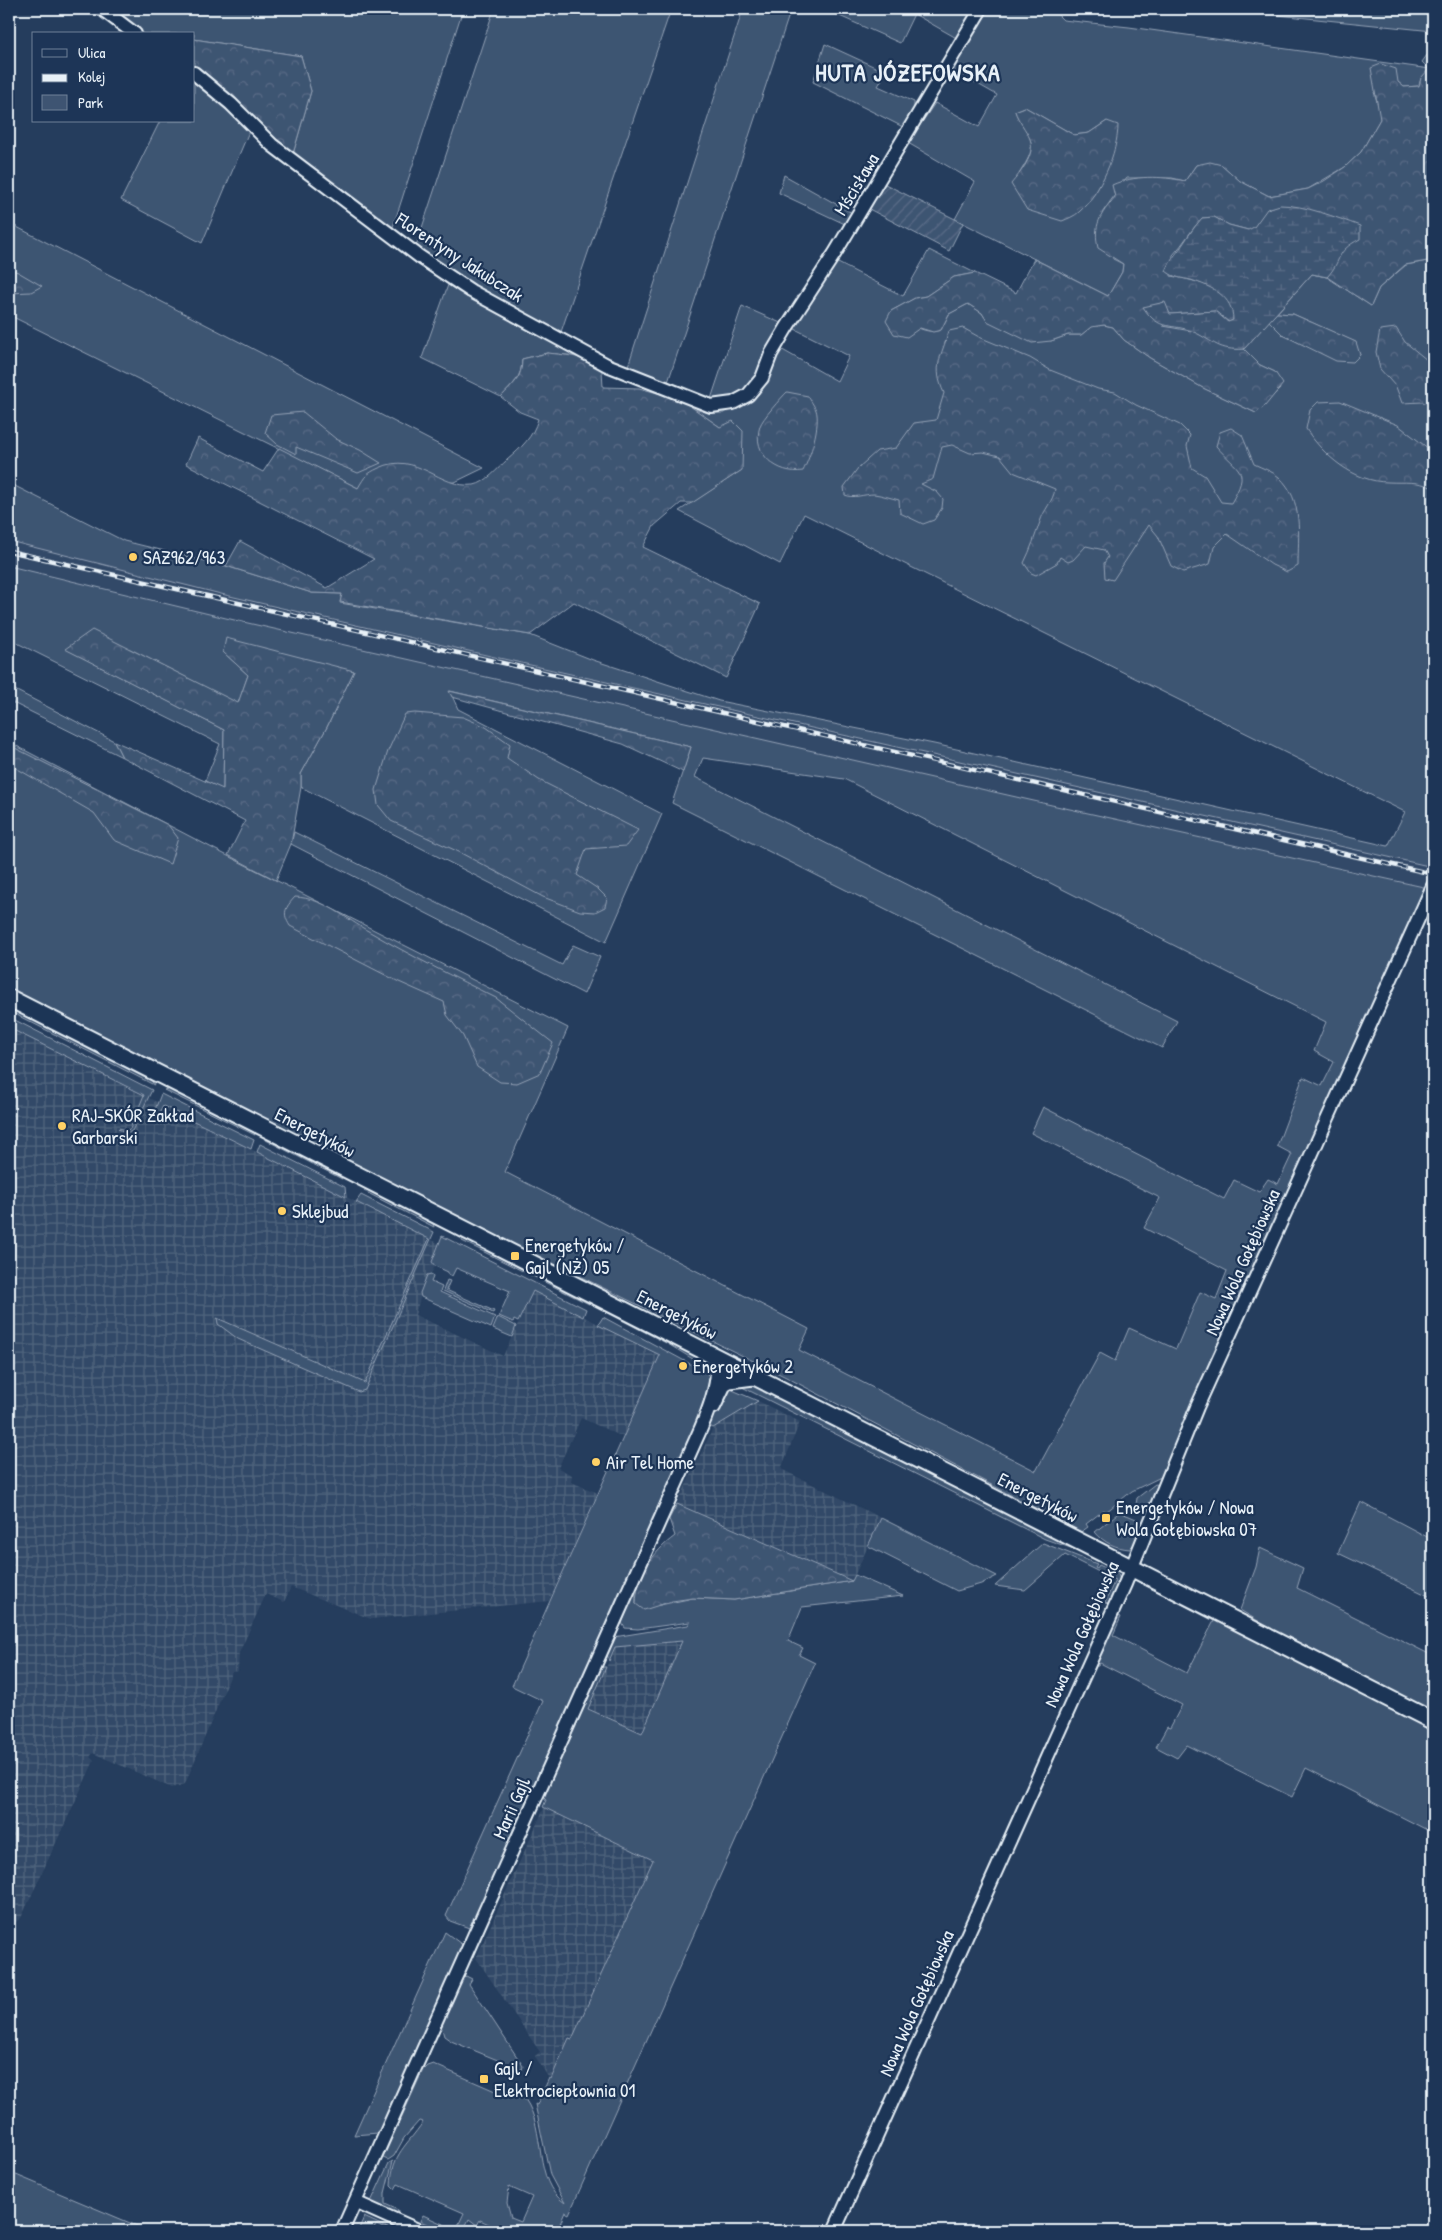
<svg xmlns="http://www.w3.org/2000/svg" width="1442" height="2240" font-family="'Patrick Hand',sans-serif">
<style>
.built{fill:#334a68}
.industrial{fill:url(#industrial-grid)}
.green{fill:#3e5472;stroke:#93a2b5;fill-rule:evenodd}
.forest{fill:url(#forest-crowns);stroke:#93a2b5}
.wetland{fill:url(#wetland-marsh);stroke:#93a2b5}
.garden{fill:url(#garden-furrows);stroke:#93a2b5}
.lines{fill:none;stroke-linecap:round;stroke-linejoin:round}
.minor-casing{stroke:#e8f1f8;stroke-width:16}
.major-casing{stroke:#e8f1f8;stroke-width:20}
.minor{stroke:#1d3557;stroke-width:12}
.major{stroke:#1d3557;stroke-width:16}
.rail-casing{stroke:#e8f1f8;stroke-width:4.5}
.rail{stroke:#1d3557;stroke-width:2.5;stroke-dasharray:8;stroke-linecap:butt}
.poi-dot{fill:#ffd166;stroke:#1d3557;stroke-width:2}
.labels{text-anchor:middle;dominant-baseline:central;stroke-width:4.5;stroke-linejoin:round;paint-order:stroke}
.street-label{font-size:19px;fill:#e8f1f8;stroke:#1d3557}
.poi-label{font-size:19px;fill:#e8f1f8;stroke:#1d3557;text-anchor:start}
.district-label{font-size:24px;font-weight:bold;letter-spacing:1px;fill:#e8f1f8;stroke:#1d3557}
</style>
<defs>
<pattern id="industrial-grid" width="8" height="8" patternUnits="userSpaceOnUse" patternTransform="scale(1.25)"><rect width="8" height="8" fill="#334a68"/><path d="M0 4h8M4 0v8" fill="none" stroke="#51657e"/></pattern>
<pattern id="forest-crowns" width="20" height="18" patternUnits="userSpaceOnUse" patternTransform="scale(1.25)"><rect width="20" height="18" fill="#3e5472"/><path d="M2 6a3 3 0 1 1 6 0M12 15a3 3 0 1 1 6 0" fill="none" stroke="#5a6d87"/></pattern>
<pattern id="wetland-marsh" width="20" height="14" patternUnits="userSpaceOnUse" patternTransform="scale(1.25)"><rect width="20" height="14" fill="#3e5472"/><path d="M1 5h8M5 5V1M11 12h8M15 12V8" fill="none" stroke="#5a6d87"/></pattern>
<pattern id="garden-furrows" width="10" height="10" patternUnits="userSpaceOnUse" patternTransform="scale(1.25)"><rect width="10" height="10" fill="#3e5472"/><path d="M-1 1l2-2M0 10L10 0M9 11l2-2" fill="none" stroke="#5a6d87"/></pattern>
</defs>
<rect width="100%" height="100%" fill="#253d5d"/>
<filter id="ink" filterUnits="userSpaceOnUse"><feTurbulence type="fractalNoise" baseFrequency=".02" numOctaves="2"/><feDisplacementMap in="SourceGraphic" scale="10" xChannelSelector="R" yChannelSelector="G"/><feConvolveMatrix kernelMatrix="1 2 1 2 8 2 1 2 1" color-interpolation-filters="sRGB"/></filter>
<g filter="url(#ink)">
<path class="built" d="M9,541L221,594L499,658L1433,867V877L1428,888L1047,804L230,619L9,566Z"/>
<path class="industrial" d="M9,1028L440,1244L432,1262L435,1266L431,1274L427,1275L415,1315L503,1356L533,1291L660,1355L623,1437L581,1418L558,1468L572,1475L571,1482L598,1493L549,1601L371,1619L291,1587L284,1602L266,1594L239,1653L238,1671L232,1672L185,1784L172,1788L93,1753L90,1757L94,1761L21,1918L9,1927Z
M758,1401L800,1422L781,1469L881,1518L852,1581L677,1504L714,1426Z
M683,1641L642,1733L588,1709L615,1647Z
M544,1808L653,1860L572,2040L569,2039L550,2080L535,2056L540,2052L476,1958Z"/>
<path class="green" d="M107,9H463L392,230L293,154L311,91L301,56L194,39V34H144Z
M494,9H671L561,332L490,294L487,302L577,356L547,353L522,359C522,378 513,384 501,397L422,358L448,285L460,293L464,281L415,249Z
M743,9H791L667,385L628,366Z
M837,9H977L960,40L914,14L900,43L835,14Z
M985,9H1052L1063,20L1129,27L1430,69L1421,78L1419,86L1404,87L1398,82L1374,92L1380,111V119L1361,152L1345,167L1308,189L1269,196L1240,181L1222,165H1196L1185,181L1172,178H1127L1102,213L1113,259L1123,264L1122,272L1108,296L955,219L975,182L908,143L935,103L979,127L997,95L953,70ZM1025,107L1074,135L1089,133L1107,121L1104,176L1096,192L1079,212L1019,174C1025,164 1034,152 1031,140C1028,131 1018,121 1015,111Z
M1219,9H1433V31Z
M825,44L886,72L878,86L914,102V111L897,138L903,127L813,82Z
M194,81L228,109L250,129L202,243L121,200L160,121H194Z
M784,175L854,214L847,225L779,193Z
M9,223L484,468L455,482L358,488L9,315Z
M929,250L975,273L954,277L926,296L915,298L891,311C905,320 923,336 941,330L949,314L968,304L982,313L987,321L1051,341L1068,335H1081L1091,327L1104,325L1113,327L1124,340L1150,358L1203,388L1256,413L1280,389L1275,372L1260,365L1244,349L1269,321L1283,335L1300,343L1360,355L1355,342L1293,314L1277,313L1312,274L1327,277L1371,306L1379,288L1406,265L1433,260V867L499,658L221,594L9,541V483L124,541L226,566L312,593L342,594L340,603L530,635L593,660L719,701L934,744L1388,846L1405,812L804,514L780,564L679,511L742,470L720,427L694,409L709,413H724L739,407L759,394L779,348L837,381L849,356L791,327L836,262L903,296Z
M742,306L783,324L751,388L740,395L716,402L711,399Z
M9,566L230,619L1047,804L1428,888L1165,1475L1132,1491L1106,1512L1104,1510L1086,1524L1088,1527L1081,1532L786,1377L438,1207L9,992V742L216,850L568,1028L505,1172L809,1329L799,1350L1036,1471L1100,1353L1115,1361L1129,1328L1176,1349L1200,1292L1216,1299L1227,1271L1144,1228L1160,1198L1031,1133L1043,1107L1224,1199L1234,1180L1259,1192L1268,1179L1278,1184L1292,1154L1277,1146L1303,1077L1322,1086L1334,1062L1314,1051L1326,1022L844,779L703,758L695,777L1177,1021L1162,1048L672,803L691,747L450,691L458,709L662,814L606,942L301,787V774L327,727L354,671L223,652L248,675L238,704L130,649H66L224,730L223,790L205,781L220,744L9,639Z
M9,687L114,741L122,757L9,701Z
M294,832L562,965L573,945L600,957L584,994L291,844Z
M9,1004L149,1076L154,1085L9,1011Z
M9,1017L152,1090L132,1131L128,1133L118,1129L119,1128L127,1130L130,1129L144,1095L9,1028Z
M170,1088L253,1129L255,1135L164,1090Z
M161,1094L254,1140L251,1149L163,1106L155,1122L151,1120Z
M267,1138L338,1172L342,1179L264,1139Z
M260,1144L345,1187L346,1197L257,1152Z
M370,1188L432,1220L434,1227L364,1191Z
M361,1195L434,1232L365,1390L359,1392L238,1339L218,1324L217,1318L365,1383L429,1239L356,1202Z
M463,1234L588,1299L589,1304L462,1241Z
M442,1236L586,1309L583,1317L533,1291L518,1322L514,1320L513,1322L499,1316L510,1291L456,1268L452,1276L448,1274V1272L435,1266L432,1262Z
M431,1274L433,1277L431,1282L442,1287L440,1292L495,1317L491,1328L421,1297L420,1293L427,1275Z
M447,1280L450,1281L446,1290L494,1311L493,1313L443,1291Z
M608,1311L707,1359L711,1370L668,1344L606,1312Z
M498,1317L516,1326L512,1337L493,1329Z
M603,1317L694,1366L707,1374L712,1379L697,1426L684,1455L678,1456L676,1461L679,1466L472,1929L450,1921L446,1916L543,1701L512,1686L660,1355L598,1325Z
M749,1382L1088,1554L1045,1539L738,1385Z
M730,1389L758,1401L713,1428L708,1425L724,1395Z
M1155,1484L1160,1485L1151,1508L1144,1510L1136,1505L1137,1498Z
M1361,1502L1433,1540V1598L1338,1553Z
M1122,1513L1141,1521L1143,1524L1135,1547L1132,1546L1130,1549C1116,1548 1104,1543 1095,1532L1117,1514Z
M881,1518L997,1576L981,1584L957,1591L868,1546Z
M1043,1543L1097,1564L1095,1567L1097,1568L1099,1565L1118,1574L1120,1580L1111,1605L1105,1603L1115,1580L1065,1555L1025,1590L995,1586Z
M1260,1548L1303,1568L1297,1588L1433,1656V1712L1283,1636L1240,1610L1256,1567Z
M855,1575L903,1596L802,1607L788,1641L803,1648L799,1655L815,1663L569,2214L565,2212L557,2231H504L480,2220L477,2225L469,2219L463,2231H444L420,2221L423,2215L456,2230L464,2213L398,2184L395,2189L391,2185C392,2153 407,2146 423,2122L419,2121L404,2138L394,2156L388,2160L383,2158L423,2070L427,2066L433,2064L502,2094L504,2090L525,2099C547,2130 532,2181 565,2203L550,2175L535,2104L537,2105L549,2078L551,2079L569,2038L572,2039L653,1860L543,1807L546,1800L543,1798L602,1667H606L588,1709L642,1733L682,1641L615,1647L609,1661L607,1654L614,1637L688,1625L690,1622L638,1629L625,1628L622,1623L636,1589V1604L660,1605L693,1598L734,1600L852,1581ZM509,2187L532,2197L521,2222L511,2218L507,2203Z
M1139,1579L1291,1659L1433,1728V1833L1306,1768L1292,1797L1187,1745L1177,1758L1156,1747L1167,1727L1170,1728L1182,1705L1100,1663L1098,1666H1095L1094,1663L1116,1615L1121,1617L1113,1635L1187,1673L1214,1621L1137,1581Z
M445,1932L468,1949L378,2133L354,2135Z
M466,1976L472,1979L469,1984L523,2066L522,2070L451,2041L444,2036L441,2025L460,1979Z
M393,2161L385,2193V2204L398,2210L396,2216L370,2204L389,2163Z
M9,2172L149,2231H101L84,2223L80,2231H9Z
M364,2217L390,2229V2230L376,2225L373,2231H358Z"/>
<path class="forest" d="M194,39L301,56L311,91L293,154L278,144L194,67Z
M1427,55L1433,56V260L1405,265L1379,288L1371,306L1327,277L1312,274L1248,230L1229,225L1214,217L1202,218C1191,230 1184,243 1173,255L1171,276C1191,280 1225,286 1232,308C1234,311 1233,317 1233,320L1229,322L1215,311L1170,314L1163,326C1172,328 1182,329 1191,331C1211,337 1220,351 1244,349L1260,365L1275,372L1283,384L1265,406L1256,413L1203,388L1150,358L1124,340L1113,327L1104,325L1091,327L1081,335H1068L1051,341L1032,343L987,321L982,313L968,304L949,314L941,330L933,332L920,328L907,337L894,334L886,321L891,311L915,298L926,296L954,277L975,273L1016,293L1034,259L1108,296L1122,272L1123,264L1098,248C1093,225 1100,215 1115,197L1112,185C1134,175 1161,176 1185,181L1196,165L1210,162L1222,165L1240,181L1269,196L1308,189L1324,181L1345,167L1361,152L1380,119L1371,68L1381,64L1396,69L1398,82L1404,87L1419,86L1421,78L1429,69L1422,62Z
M1025,107L1074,135L1089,133L1107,121L1118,125C1118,152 1100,194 1079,212C1075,216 1067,219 1062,221L1027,210L1011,184C1020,173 1036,155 1030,139C1026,129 1018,121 1015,111Z
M9,269L18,272L42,286L31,292L9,293Z
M1277,313L1293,314L1356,342L1360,355L1353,362L1336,361L1283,335L1269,321Z
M963,328L979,337L1030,358L1050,370L1098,389L1115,392L1136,405L1180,425L1190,435L1187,446L1192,468L1205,476L1221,502L1231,503C1251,469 1239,472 1216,446L1220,432L1231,428L1242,435L1254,464C1262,468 1272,471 1279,477C1304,500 1298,535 1298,566L1287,572L1272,565L1227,534L1214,547L1210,564L1183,572L1171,566L1158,536L1149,525L1113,580L1105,578L1104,563L1108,557L1104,550L1086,546L1073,560L1068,562L1060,557L1057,563L1036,575L1031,573L1024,563C1031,549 1035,536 1040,522C1044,509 1053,502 1055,489L1013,472L1000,456L983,452L970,453L952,445L942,447L933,479L921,484L937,492L943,499L942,508L934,520L923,524L900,513L899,500C891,498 882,495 874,494C864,494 854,499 845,495L844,487L858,468L877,451L896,448L914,423L936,420L944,393C932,367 941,357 949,331Z
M1396,328L1405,342L1433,365V407L1423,402L1402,403L1396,387L1380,369L1376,352L1380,330Z
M547,353C567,355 587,356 602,371L603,387L639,388L680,399L720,427L733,421L743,431L742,470L692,503H681L654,526L643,547L760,604L726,678L574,602L530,635L340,602L342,594L312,593L226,566L240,541L327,588L374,559L186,464L198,438L263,472L279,448L358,488C365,476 366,474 379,468C417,450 439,489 474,485C486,483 498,468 507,460C521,448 533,437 538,419L520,412L501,397C514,383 522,379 522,359Z
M787,392L808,396C810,400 814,405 816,410C821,424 810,458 803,471C778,475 751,454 760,426C762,419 781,398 787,392Z
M1340,401L1398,425L1433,452V488C1417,480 1405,483 1388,482C1354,482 1324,456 1306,429L1310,410L1318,402Z
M303,412L336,439L360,450L381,463L358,473L296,447V454L277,444L265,433L271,415Z
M92,630L238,703L248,675L223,652L226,638L354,671L327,727L301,774V787L291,844L276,880L228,855L245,821L122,757L114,741L223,789L224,730L65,649Z
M449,691L691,747L683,772L623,744L452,697Z
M415,713L463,717L486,727L510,744L507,758L539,780L638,830L626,846L586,849L577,875L598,889L607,898L605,907L595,912L580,911L543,897L459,852L391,821L378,805L376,790L388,751L405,714Z
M9,745L168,825L178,838L170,864L114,840L94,813L9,764Z
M295,897C324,898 346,919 370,932C411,956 454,977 496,998L553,1043L540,1073L517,1083L500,1082L477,1067L463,1036L447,1015L444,1002L399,982L290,926C282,913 285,908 295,897Z
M677,1504L852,1581L734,1600L693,1598L672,1601L644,1610L636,1604C637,1575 652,1553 675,1536L669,1519Z"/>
<path class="wetland" d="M1280,205C1305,205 1335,217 1360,226V239C1334,252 1343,260 1327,277L1312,274L1244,349C1218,351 1215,342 1194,332C1171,322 1160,333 1143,307L1165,302L1170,314L1215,311L1228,322L1233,320C1233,296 1212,287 1191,280C1182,278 1174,278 1166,271C1172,257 1175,256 1183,244C1189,235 1194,227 1202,218L1214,217L1229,225L1248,230L1254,227L1267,209Z"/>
<path class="garden" d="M883,183L963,223L949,251L869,209Z"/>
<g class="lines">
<g class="minor-casing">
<path id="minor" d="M102,9L135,34
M194,73L231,104L272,145L420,257L471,291L607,365L711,406L733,403L748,395L762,378L771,354L787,327L835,253L981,9
M726,1382L758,1378
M714,1407L726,1382L727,1362
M355,2202L420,2231
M342,2231L701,1428C707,1414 720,1381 716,1366C715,1361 711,1357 708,1353
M834,2231L1125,1584L1197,1407L1433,886"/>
</g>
<g class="major-casing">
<path id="major" d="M9,998L1433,1721"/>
</g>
<use href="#minor" class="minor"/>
<use href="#major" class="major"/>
<g class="rail-casing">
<path id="rail" d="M9,551L1433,874"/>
</g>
<use href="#rail" class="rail"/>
</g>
</g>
<g class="poi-dot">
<circle cx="133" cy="557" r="5"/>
<circle cx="62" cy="1126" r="5"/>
<circle cx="282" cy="1211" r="5"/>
<rect x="510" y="1251" width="10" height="10" rx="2.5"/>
<circle cx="683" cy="1366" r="5"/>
<circle cx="596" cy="1462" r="5"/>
<rect x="1101" y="1513" width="10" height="10" rx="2.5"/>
<rect x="479" y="2074" width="10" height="10" rx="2.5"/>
</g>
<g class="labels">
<g class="street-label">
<text transform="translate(856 184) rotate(-59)">Mścisława</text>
<text transform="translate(460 257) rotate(33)">Florentyny Jakubczak</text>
<text transform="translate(315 1132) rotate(27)">Energetyków</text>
<text transform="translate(1242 1262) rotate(-66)">Nowa Wola Gołębiowska</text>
<text transform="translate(677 1314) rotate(27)">Energetyków</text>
<text transform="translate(1038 1497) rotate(27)">Energetyków</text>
<text transform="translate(1081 1634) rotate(-66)">Nowa Wola Gołębiowska</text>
<text transform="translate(511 1808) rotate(-66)">Marii Gajl</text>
<text transform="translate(916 2003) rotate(-66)">Nowa Wola Gołębiowska</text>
</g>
<g class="poi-label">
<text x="143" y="557">SAZ962/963</text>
<text x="72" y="1115">RAJ-SKÓR Zakład<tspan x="72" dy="22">Garbarski</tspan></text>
<text x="292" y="1211">Sklejbud</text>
<text x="525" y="1245">Energetyków /<tspan x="525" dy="22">Gajl (NŻ) 05</tspan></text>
<text x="693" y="1366">Energetyków 2</text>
<text x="606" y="1462">Air Tel Home</text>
<text x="1116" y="1507">Energetyków / Nowa<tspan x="1116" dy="22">Wola Gołębiowska 07</tspan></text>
<text x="494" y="2068">Gajl /<tspan x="494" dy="22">Elektrociepłownia 01</tspan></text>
</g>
<g class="district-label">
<text x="908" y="72">HUTA JÓZEFOWSKA</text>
</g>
</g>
<rect width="1442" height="2240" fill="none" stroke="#1d3557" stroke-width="30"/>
<rect x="15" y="15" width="1412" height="2210" fill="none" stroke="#e8f1f8" stroke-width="2" filter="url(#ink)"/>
<rect x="32" y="32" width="162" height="90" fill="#1d3557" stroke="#6e8097"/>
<rect x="42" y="49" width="25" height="8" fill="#1d3557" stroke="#6e8097"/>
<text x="78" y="58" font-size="15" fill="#e8f1f8">Ulica</text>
<rect x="42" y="74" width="25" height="8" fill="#e8f1f8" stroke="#6e8097"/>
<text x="78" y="82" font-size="15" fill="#e8f1f8">Kolej</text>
<rect x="42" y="95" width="25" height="15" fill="#3e5472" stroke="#6e8097"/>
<text x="78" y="108" font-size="15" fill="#e8f1f8">Park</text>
</svg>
